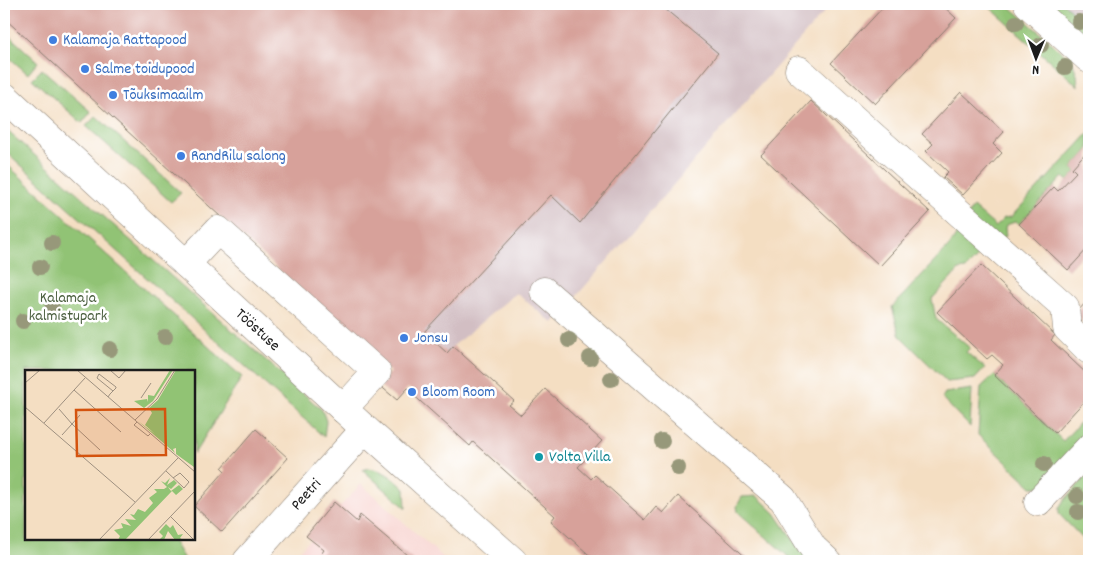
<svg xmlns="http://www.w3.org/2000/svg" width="1093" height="565" font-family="Dekko,sans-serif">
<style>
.built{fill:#f7d0cc}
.industrial{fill:#d2bec3}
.green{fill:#91c374;stroke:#567048}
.building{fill:#d7a19a}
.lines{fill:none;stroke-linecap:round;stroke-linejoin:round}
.minor-casing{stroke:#887d6f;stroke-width:29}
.minor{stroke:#fff;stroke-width:28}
.tree{fill:#97987a}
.shop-dot{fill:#3f7fe0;stroke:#fff;stroke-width:2}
.culture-dot{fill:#0f9aa8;stroke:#fff;stroke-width:2}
.labels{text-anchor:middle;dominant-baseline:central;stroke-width:5;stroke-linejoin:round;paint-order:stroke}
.shop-label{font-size:16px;fill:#366cbe;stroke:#fff;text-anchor:start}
.park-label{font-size:16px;fill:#4b5f3f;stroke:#fff}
.street-label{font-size:16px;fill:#1c1c1c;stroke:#fff}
.culture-label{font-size:16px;fill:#0d838f;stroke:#fff;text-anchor:start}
.inset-road{fill:none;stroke:#9e9080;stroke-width:1}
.view{fill:#d4530e;fill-opacity:0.15;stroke:#d4530e;stroke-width:2.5}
.inset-edge{fill:none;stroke:#1c1c1c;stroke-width:2.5}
</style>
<rect width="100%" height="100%" fill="#fff"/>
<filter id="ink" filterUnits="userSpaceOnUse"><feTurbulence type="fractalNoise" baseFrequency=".02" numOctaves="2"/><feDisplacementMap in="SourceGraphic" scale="10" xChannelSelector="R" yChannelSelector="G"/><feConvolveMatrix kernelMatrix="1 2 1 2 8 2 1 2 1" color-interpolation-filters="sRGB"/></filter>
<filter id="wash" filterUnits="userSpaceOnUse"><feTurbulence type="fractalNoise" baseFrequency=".0096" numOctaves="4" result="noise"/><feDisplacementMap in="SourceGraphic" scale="20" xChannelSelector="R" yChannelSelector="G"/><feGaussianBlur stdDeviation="1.12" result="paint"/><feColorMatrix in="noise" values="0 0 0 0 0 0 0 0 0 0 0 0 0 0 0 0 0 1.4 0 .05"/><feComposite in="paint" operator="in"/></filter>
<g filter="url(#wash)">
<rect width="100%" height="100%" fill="#f4dec2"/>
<path class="built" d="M361,484L447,561H290Z"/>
<path class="industrial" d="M64,4H831L553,323L516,293L453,346L447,353Z
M1028,4H1089V59Z"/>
<path class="green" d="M986,4H1007L1072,61L1077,74L1078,86Z
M1046,4H1064L1089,27V41Z
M4,31L38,62L28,74L4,53Z
M42,69L91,112L82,123L32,79Z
M96,116L181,193L171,202L86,126Z
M4,128L322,410L326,421L324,437L4,150Z
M1089,133V149L1072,168L1076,172L1068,181L1063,177L1019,224L1015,222L1006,225L1005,228L1006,236L984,251L966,269L959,270L932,299L936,319L970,348L966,352L985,368L975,379L947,382L900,336L892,307L950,245L973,207L996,227L1004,218L1011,217Z
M4,162L242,377L194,454V371H26V539H172L185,561H4Z
M994,375L1063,441L1089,413V440L1044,487H1032L978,435L981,387Z
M972,389L970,427L942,398L945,393Z
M368,468C385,470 393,478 405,489L406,508L363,470Z
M1089,473V501L1087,504L1089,506V545L1059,514V508L1062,503Z
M757,496L775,513L801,551L812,561H793L738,512L737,506L742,497Z"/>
<g id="blocks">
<path class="building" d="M4,4H659L718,53L580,223L551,195L424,332L447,353L453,346L514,401L509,405L521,415L545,389L602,441L578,467L591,479L595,475L645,520L656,507L663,513L678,496L750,561H596L551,521L555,516L473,442L470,446L410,392L412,391L408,388L397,400L378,384L390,372L4,18Z
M886,4H941L956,18L875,104L831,63Z
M961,92L1004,132L993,144L1002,153L963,195L943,177L948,172L926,151L933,144L922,134Z
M811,101L930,212L880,266L761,155Z
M1089,149V247L1068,270L1019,224L1054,187L1058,191L1076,172L1072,168Z
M981,265L1055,335L1051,340L1089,376V396L1055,433L994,375L1003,365L992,355L987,359L937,312Z
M1089,299V328L1075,314Z
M256,429L288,458L222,532L194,506L225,471L222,468Z
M334,502L357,522L360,515L414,561H324L319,557L324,550L306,536Z"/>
</g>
</g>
<g filter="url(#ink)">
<use href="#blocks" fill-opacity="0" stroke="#887d6f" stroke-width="1"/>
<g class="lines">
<g class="minor-casing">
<g id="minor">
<path d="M1028,4L1089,59"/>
<path d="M799,70L1065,307L1067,328L1089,350"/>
<path id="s1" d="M4,96L365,429L513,561"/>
<path d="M186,264L218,230L377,372L343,409"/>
<path d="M544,291L783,499L813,548L827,561"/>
<path d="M1038,502L1089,448"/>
<path id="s2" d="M247,561L365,429"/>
</g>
</g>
<use href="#minor" class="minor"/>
</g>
<g class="tree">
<circle cx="1079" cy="22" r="8"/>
<circle cx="1016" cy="23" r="8"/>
<circle cx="1041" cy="45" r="8"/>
<circle cx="1065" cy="67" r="8"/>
<circle cx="52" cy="243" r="8"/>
<circle cx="40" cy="267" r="8"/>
<circle cx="52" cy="308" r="8"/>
<circle cx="23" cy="321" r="8"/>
<circle cx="165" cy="337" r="8"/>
<circle cx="569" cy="340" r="8"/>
<circle cx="110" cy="349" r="8"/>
<circle cx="590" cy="358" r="8"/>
<circle cx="611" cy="379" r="8"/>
<circle cx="662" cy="441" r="8"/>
<circle cx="1044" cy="464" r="8"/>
<circle cx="678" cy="468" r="8"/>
<circle cx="1077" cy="496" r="8"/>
<circle cx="1078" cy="512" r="8"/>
</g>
</g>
<g class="shop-dot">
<circle cx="53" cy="40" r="5"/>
<circle cx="85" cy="69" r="5"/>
<circle cx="113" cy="95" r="5"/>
<circle cx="181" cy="156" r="5"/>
<circle cx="404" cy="338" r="5"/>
<circle cx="412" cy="392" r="5"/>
</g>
<circle class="culture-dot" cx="539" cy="457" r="5"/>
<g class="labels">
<g class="shop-label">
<text x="63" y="40">Kalamaja Rattapood</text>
<text x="95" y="69">Salme toidupood</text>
<text x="123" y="95">Tõuksimaailm</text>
<text x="191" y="156">RandRilu salong</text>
<text x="414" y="338">Jonsu</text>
<text x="422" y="392">Bloom Room</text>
</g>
<g class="park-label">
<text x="68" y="298">Kalamaja<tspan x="68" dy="18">kalmistupark</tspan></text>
</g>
<g class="street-label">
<text stroke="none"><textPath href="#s1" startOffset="345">Tööstuse</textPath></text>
<text stroke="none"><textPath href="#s2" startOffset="89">Peetri</textPath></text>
</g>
<g class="culture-label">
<text x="549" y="457">Volta Villa</text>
</g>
</g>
<g transform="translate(25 370)">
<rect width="170" height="170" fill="#f4dec2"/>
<path d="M145,0H148L128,31L119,38L109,31L122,29L123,32V25L129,26ZM151,0H170L169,97L151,84V78L148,79L150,83L113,51L130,64L120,55L127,43L124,38L133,30ZM145,108L142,115L149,110L152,113L146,119L143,117L146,121L154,115L158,119L151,125L147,121L100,170H93L95,166L89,160L98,158L96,153L106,156L100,149L111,150L105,144L109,145L113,139L120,142L128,133L124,128L132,122L129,119H139L142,117L136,111L140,113ZM141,154L145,158L148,155L153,165L158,164L155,168L158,170H150L143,161L139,170L135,169L138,166L134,162Z" fill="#91c374"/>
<path class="inset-road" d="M52,0L170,102M85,0L94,8L101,0M0,13L15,0M49,20L96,62M83,27L85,24L91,18V17L74,4L72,8L88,21M116,28L126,13M0,37L110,132M34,39L47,54L55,45M110,50L132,29L150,0M112,52L109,55L123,66L125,64M19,53L60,8M37,65L47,54L75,80M141,101L159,118L164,112L155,103L148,108M146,147L169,170M74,170L153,88M123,170L170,121"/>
<path class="view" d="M140,39L141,85L52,86L51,40Z"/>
<rect width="170" height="170" class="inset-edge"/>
</g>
<rect width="1093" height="565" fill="none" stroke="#fff" stroke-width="20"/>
<g transform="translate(1036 58) rotate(181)" stroke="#ffffff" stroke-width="4" paint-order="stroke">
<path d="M0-4L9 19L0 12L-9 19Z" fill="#1c1c1c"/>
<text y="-8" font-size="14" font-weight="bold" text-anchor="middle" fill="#1c1c1c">N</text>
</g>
</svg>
